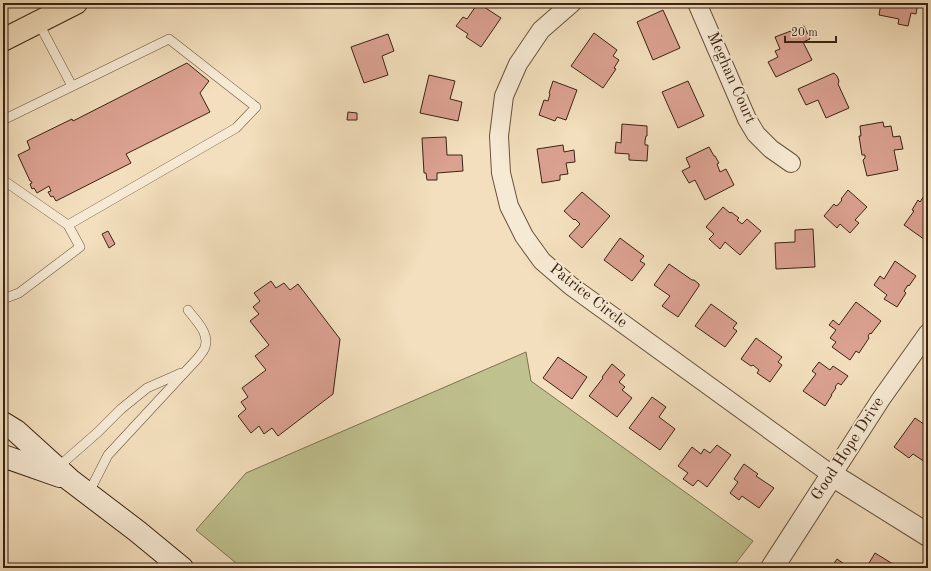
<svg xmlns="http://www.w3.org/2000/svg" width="931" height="571" font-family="'Old Standard TT',serif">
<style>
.green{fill:#bfc18e;stroke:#7d7250}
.building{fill:#dba191;stroke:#3b2313}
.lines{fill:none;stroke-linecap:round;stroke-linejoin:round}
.service-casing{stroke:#69523e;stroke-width:10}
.minor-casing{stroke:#69523e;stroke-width:20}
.tertiary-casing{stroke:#69523e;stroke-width:24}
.secondary-casing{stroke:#3b2313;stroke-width:24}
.trunk-casing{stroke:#3b2313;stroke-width:24}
.service{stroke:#f7ead4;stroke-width:9}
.minor{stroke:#f7ead4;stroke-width:18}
.tertiary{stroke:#f7ead4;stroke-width:22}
.secondary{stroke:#f7ead4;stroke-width:22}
.trunk{stroke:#f3dfbd;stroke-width:22}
.labels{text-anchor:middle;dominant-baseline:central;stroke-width:4;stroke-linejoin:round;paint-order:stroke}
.street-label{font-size:16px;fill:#3b2313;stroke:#f7ead4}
</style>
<rect width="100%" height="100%" fill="#f3dfbd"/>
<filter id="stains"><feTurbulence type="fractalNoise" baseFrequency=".005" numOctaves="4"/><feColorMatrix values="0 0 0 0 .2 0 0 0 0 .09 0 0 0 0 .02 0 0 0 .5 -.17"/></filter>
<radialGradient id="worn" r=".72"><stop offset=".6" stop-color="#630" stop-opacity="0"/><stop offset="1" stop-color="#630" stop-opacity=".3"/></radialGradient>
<path class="green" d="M526,352L531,381L753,541L732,568H242L196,530L246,473Z"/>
<path class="building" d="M478,3L501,18L481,47L466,37L468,34L456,26L463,17L467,19Z
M881,3H918L916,14L911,13L908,26L898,24L899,19L879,15Z
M663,10L680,48L653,60L637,22Z
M804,26L810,39L803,42L812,60L776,77L768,62L778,57L775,51L780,49L775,37Z
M594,33L617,50L613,56L619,60L614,68L616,69L603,88L571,66Z
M388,34L394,51L382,56L388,75L364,83L351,47Z
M187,63L209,81L200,93L210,112L126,154L131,163L56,201L53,196L51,197L48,192L51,191L49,186L37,193L34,188L32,189L30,184L32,183L31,181H30L18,155L30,149L27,141L72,119L73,121Z
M834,73L837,76L839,81L838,84L849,108L826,118L818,100L806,105L798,89Z
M429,75L455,81L450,99L462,102L458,121L420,113Z
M553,81L577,90L566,120L557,117L555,121L539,115L544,100L548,101L550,94L549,93Z
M688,81L704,116L678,128L662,92Z
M348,112L357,113V120H347Z
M883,122L884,127L891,126L893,137L900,136L903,149L894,150L898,170L867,176L863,160L865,158V155H862L859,136H861L860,126Z
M622,124L647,126V136H646L645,141V145H648L647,161L629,160V154L615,153L616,142L621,143Z
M446,137L447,155H462L463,171L437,173V180H427L426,173H424L422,138Z
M563,145L564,152L574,150L575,162L566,163L568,174L560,175V180L542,183L537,149Z
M709,147L714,156H715L719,163L717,164L720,172L726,169L734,185L705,200L695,180L689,183L682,171L690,167L686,158Z
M848,190L867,207L855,220L859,223L850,233L840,224L837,228L824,216L834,204L836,206L838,205L842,200L841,199Z
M582,192L610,216L582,248L569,236L580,224L575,219L574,220L564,211Z
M926,193L928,194V242L904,225L914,211L912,210L918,200L920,202Z
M723,207L730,213L731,212L739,218L737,220L742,224L747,219L761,231L740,255L725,242L720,249L709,239L714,234L706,227Z
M813,229L815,267L776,269L775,243L795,242V230Z
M108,231L115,244L109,248L102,234Z
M620,238L644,256L640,261L645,264L632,281L604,260Z
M895,261L916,276L909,286L908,285L904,291L906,293L897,307L884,299L887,295L874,285L880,276L884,279Z
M669,264L692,280H694L699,284V286L678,317L662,306L670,296L654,285Z
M271,281L276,288L284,283L290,290L298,284L340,339L333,394L278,436L272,428L264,434L259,426L251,433L238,416L246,409L241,402L248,397L242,388L266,370L255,356L269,345L250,321L259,314L253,307L260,301L254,293Z
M856,302L881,321L871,334L870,333L868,336L869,338L859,353L856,351L850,360L832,347L836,342L830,338L836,330L829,325L833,320L839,325Z
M711,304L737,323L733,328L737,331L725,347L695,326Z
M756,338L782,357L778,362L782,365L770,382L757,373L759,370L753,365L751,366L741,359Z
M558,357L587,377L572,399L543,378Z
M819,362L830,370L833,366L848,376L841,385L838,383L835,387L836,388L831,395H832L825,406L803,391L816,374L812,371Z
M612,364L625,375L619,382L625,387L622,390L632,398L617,417L589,396L603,378L602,377Z
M652,397L666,407L659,417L675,429L660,450L629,428Z
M915,418L928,427V464L913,454L909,458L894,447Z
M717,445L731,455L707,487L698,480L693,486L683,479L688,473L678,466L692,447L701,454L704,449L710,453Z
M744,464L758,474L756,476L774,488L759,508L742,496L739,500L730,493L738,482L734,479Z
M875,553L888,561L900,568H866Z
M837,559L850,568H831Z"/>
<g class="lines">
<g class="service-casing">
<path id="service" d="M38,22L72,86
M3,120L169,39L256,107L236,128L68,225L3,180
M3,299L19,293L80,247L68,225
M57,468L98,432L121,409L147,388L181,373
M88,494L108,455L198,358C200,355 204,351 205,347C210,333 195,320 188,310"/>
</g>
<g class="minor-casing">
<path id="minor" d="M572,3L541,30L518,64L504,96L499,136L501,173L509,206L524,236L542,261L571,286L832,475L881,399L928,333
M697,3L747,119L756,134L771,149L791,163"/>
</g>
<g class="tertiary-casing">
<path id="tertiary" d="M772,568L832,475L928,535"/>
</g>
<g class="secondary-casing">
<path id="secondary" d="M3,423L16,431L70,480L137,531L182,568
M3,456L60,476"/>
</g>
<g class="trunk-casing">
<path id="trunk" d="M3,40L76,3"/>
</g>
<use href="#service" class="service"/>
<use href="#minor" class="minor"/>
<use href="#tertiary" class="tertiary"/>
<use href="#secondary" class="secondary"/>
<use href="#trunk" class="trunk"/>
</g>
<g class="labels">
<g class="street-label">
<text transform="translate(731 78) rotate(66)">Meghan Court</text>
<text transform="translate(588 296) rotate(38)">Patrice Circle</text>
<text transform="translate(848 449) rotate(-57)">Good Hope Drive</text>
</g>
</g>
<rect width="931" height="571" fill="none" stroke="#f3dfbd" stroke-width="16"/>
<rect x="4" y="4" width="923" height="563" fill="none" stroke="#3b2313" stroke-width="2"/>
<rect x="8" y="8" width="915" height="555" fill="none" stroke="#3b2313"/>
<path d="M785 36v6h51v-6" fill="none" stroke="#3b2313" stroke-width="2"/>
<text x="791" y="36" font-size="12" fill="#3b2313" stroke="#f7ead4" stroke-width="3" paint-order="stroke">20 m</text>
<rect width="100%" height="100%" filter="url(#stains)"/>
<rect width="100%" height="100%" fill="url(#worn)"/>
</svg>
